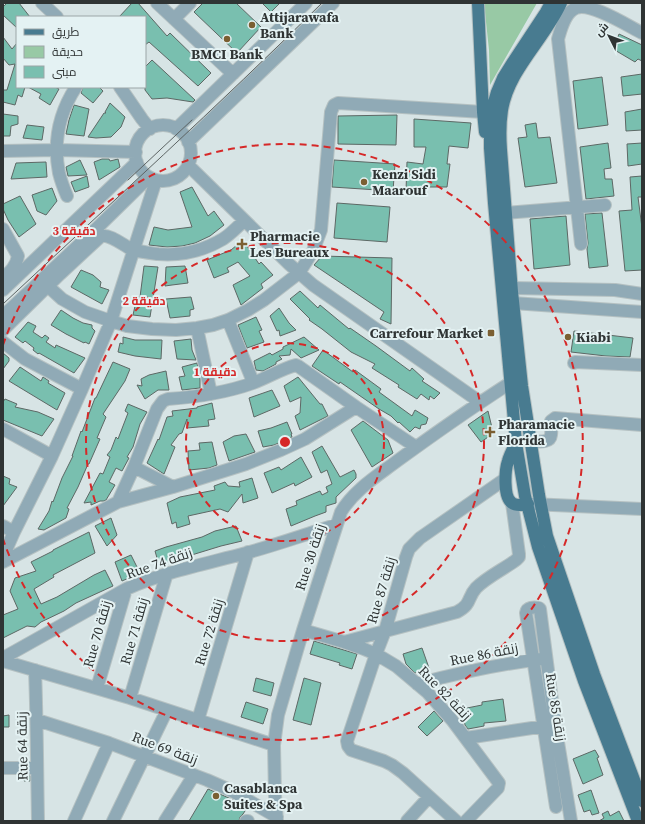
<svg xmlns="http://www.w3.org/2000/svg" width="645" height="824" font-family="'Source Serif 4',Cairo,serif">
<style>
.green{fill:#98c9a5}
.building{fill:#79bfaf;stroke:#5d6865}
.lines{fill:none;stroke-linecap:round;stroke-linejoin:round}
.minor-casing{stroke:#b5c1c2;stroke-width:14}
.major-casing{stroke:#b5c1c2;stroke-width:14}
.minor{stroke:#90aab6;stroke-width:12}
.major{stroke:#487b90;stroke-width:12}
.tram{stroke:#5d6464;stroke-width:1}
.ring{fill:none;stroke:#d62828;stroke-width:2;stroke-dasharray:7 5}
.poi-dot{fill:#7b5f32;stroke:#e4f2f3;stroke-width:1.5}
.labels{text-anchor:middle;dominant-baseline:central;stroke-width:4;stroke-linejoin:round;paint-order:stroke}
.poi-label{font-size:14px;font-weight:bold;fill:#2f3434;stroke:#e4f2f3;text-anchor:start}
.street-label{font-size:14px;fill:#2f3434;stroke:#e4f2f3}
.centre{fill:#d62828;stroke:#e4f2f3;stroke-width:2}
.ring-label{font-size:12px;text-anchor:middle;font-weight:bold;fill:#d62828;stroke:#e4f2f3;stroke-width:4;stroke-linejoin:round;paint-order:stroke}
</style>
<rect width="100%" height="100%" fill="#d7e4e5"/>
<path class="green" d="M484,3H537L490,85L489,50Z"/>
<path class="building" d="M7,3H19L30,17H17V28L3,15V7Z
M132,3H138L167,36L170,33L211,73L198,86L149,42L145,45V17H119Z
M203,3H236L261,27L237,53L194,12Z
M262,3H280L271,12Z
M619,34L642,45V61L638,59L635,62L613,49Z
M3,37L12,49L17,43V87H25L22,97L18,95L15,105L3,102V90H7L15,64L9,65L3,58Z
M152,60L195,100L193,102L167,98L152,99L145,90V67Z
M642,74V94L623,96L621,77Z
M602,77L608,125L578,129L573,81Z
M28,87H55L59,89L50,105L39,98L41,94Z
M83,87H99L103,91L93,103L81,93Z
M110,103L125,117L121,127L111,137L96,138L88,137L104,113H106L105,112Z
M74,105L89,109L84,136L66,134L69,120Z
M642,109V130L626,131L625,112Z
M3,114L18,116V124L11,126L10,136H3Z
M397,115L396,145L338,144V116Z
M414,119L471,123L468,148L449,146L447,164H450L447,187H426L425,192L406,191L407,162L423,164L426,147H414Z
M536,123L538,138L550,137L557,183L525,187L518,138L527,137L525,125Z
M27,125L44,127L42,140L23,138Z
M608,143L611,168L604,169L605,179H612L614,196L586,199L580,147Z
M642,143V164L628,166L627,144Z
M102,159H109L110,161L118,159L120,167L99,180L94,162Z
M80,160L87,175L68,176L66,167Z
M334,160L395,164L393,191L332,187Z
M46,162L47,177L11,179L16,163Z
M87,176L89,187L75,192L71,182Z
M642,176V197H638L642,228V270L625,271L619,211L632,210L630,177Z
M192,187L208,216L214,211L224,225L210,236L195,243L182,246L167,247L149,245L154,227L168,230L192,227L180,192Z
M52,188L57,201L46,215L37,211L32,195Z
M20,196L36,224L19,237L8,220L3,209V204Z
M337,203L390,207L387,242L334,238Z
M602,213L608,266L589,268L587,249L588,243L585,214Z
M566,216L570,265L534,269L530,219Z
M243,240L259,264L261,262L273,275L261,284L263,288L241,305L233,285L250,276L238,262L227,268L229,272L214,278L207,260L231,250Z
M322,256L392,258L391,324L380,319L384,312L314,265Z
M144,266L158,267L150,317L133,315L137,297H140Z
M185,266L188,283L172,285L165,286L166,267Z
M81,270L93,275L101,282L100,287L109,290L102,304L71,287Z
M300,291L318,308L320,305L349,329L350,328L376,346L410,371L412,368L424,379L422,381L440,393L434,399L430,396L429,400L421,394L417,399L398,387L399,385L372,368L375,364L351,352L322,329L309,320L310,319L290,299Z
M191,297L194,309L190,310V316L170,318L166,299Z
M279,308L289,323L296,330L280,336L279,330L277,331L270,316Z
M61,310L73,318L83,323L92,325V328L95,331L89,344L85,342L84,343L66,334L51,325Z
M256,317L262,330L259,331L264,342L247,348L238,325Z
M28,322L36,326L33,332L42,338L45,335L49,338L46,342L55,348L56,345L85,358L74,373L39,353L38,354L33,350L34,348L25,341L23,343L15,337Z
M574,331L633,338L630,357L606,356L571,352Z
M123,337L135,340H162L161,359L135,356L118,352L120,343L123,344Z
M304,337L319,350L301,358L291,349L290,355L279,356L282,359L276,362V364L263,371L256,370L254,361L270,353L272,355L283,349V347Z
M191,339L192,350L196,360L177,359L174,341Z
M323,350L353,372L355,370L381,389L379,392L412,416L415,410L428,418L426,424L421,425L420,429L415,427L410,432L399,422L398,423L391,416L379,409L340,382L339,384L312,366Z
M3,353L9,358V361L3,369Z
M113,362L130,369L125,381L103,414L106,417L97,438L100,439L89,464H88L78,487L67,508L69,509L66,518L44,530L38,529L49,511L52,501L53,502L62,478L73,456H72L81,431L82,432L95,398H96Z
M197,363L200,379V388L182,390L179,377L185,376L182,367Z
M20,367L41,381L43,377L49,381L48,383L65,393L57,410L9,381Z
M166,371L169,390H158L145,399L137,385L142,386L141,379L149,375Z
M298,377L320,404H322L328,416L300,430L295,416L300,413L301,397L290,402L284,386Z
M272,390L280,406L254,417L249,398Z
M5,399L17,404L15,407L38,412L54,419L42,436L3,420V402Z
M212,403L215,419L208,420L209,426L187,428V419L182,433L179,434L171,445L175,447L164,474L147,463L158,439L159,440L167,417L173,416L172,411L197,408V407Z
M128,404L147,412L140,424L133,447L127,457L129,458L122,471L116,468L109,482L115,485L106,500L104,501H100L91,505V502L84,503L100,473L103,474L110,457L107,455L111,450L116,437L118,439L128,413L125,411Z
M488,411L493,432L491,435L481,442L468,425Z
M363,421L388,440L393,453L372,467L351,430Z
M287,422L292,434H291L292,437L274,445L263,447L258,431L271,428Z
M246,434L255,452L229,461L223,442L234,436Z
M212,442L217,465L209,468L189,470L188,451L200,450L199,443Z
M322,446L340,477L354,470L356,474V478L336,497V503L326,506V512L315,516L291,526L286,509L297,505L296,501L320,491L322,495L328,492L326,487L332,484L327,470L321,473L312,452Z
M301,457L312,477L295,486L294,483L272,493L264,473L279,467L281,470Z
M3,476L10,479L9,484L17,487L3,506Z
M252,478L258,498L243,503L242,494L228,512L220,509L188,516L190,524L177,528L176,522L172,524L167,503L180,497L215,490L214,486L225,482L228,486L240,487L239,482Z
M111,518L117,535L107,546L95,526Z
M236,526L242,541L221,546L159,565L155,551L166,547L202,537L215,531Z
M89,532L95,553L53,575L54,577L34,589L41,604L57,597L94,575L105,570L113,586L76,603L64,611L41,622L35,627L27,626L3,638V615L18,609L10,591L15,578L36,571L31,562L53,551V550Z
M131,555L140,573L122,581L115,562Z
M314,641L357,654L352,669L339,665L340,663L310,654Z
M422,648L429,668L415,673L406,664L403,654Z
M256,678L274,683L271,696L253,691Z
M304,678L321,683L311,725L293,720Z
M503,699L506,721L484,723V726L468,729L465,725L462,709L482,705V702Z
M246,702L268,709L263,724L241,717Z
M434,711L443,721L427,736L418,727Z
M9,715V727H3V716Z
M595,750L599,757L597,758L603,775L583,784L573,759Z
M24,776H30V781H24Z
M208,789L229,798L247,808L243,814L240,817L239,821H189Z
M591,790L599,813L592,815L590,810L584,812L578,795Z
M608,811L610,816L619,811L624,821H599L604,818L602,814Z"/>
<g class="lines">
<g class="minor-casing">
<path id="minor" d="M42,3L57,17
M157,3L233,74
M174,19L190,3
M120,87L142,119L150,129
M135 153a28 28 0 1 1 56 0a28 28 0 1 1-56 0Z
M176,129L306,3
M188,142L333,3
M3,151L57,150L136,152
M188,165L289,264L313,285L480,402
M67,196C64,189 61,181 59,173C53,142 59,113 76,87
M506,213L605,205
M3,229L18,256C16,266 11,271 3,278
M581,244L558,39C561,29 565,12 576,8C591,2 628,26 642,33
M41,280L62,299L85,312L111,321L127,326L152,329L176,330L197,328L213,325L228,320L248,310L264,300L299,273L313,251L321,230L331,112L334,105L338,103L483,112
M512,288L615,290L642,294
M3,290L137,162
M513,303L642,312
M3,316L97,228L149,177
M228,320L253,382
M197,328L211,394
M3,330L60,274L101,236C110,234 123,245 131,249C140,252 150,253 158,254C182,256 203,251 223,239C231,234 237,227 244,221
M3,342L25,359L82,389
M574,363L575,362L642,365
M3,429L52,456
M530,441C537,441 550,444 551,435C552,430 550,425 551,421L555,418L642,425
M134,467L173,487
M118,502L134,467L157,409L163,401L168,399C197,397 225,393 253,383C267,378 281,369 296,365L298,366L356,407L416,447
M531,504L642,509
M3,526L14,532
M3,557L14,532L52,456L82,389L111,321L156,180
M3,562L118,502L173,487L246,464L281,450L305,439L356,407
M303,630L344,642L364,649L376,654L396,666L428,693L452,720L499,783L498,788L466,821
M344,642L457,612C472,604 467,598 476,588C487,577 504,569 516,560L519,557V554L512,503
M3,658L126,589C164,572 205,564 246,553C276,545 306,534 336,525
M3,661L130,698L274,745
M35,670C37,720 37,771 38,821
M417,684C458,673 499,664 542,659
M97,688L126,589
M130,698L167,573
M37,720L109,743L207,780L232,791L277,817
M198,720L248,552
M466,738L552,725
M3,768H37
M556,807L526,613C527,607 534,607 539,608L540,609L555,724L571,821
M74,821L109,743
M113,821L167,710
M165,821L194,775
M246,821H248
M277,821L275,795L274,745L278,715L303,630L341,512C354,490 377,476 397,461C434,434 471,408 510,383
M407,821L429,797
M456,821L403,773L392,765L384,761L351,750L348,746L347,741L376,654L385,631L406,557L409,549L420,538L505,479"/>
</g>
<g class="major-casing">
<path id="major" d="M478,3L483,112L485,132
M551,3L546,12L513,62L503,78L497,92L493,106L490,125V148L494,203L516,443L525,496L538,547L584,681L638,821
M561,3C544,40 509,69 502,110C500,123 500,136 501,150L512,292L522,386L539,495L547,536L594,674L642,801
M516,443C513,449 510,454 508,461C505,470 503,497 512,503C516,506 523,505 528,504"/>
</g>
<use href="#minor" class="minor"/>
<use href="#major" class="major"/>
<path class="tram" d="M128,180L192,120
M3,304C110,204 218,106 322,3"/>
</g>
<g class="ring">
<circle cx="285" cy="442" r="99"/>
<circle cx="285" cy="442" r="199"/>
<path d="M3 345A298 298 0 1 1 3 539"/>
</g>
<g class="poi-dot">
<circle cx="252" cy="25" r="4"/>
<circle cx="227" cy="39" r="4"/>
<circle cx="364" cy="182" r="4"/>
<path d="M240 238h4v4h4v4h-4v4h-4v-4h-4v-4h4z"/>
<rect x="487" y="329" width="8" height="8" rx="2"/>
<circle cx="568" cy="337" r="4"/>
<path d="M488 426h4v4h4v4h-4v4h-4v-4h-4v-4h4z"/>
<circle cx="216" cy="796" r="4"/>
</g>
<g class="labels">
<g class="poi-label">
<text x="260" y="17">Attijarawafa<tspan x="260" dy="16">Bank</tspan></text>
<text x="227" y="54" text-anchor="middle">BMCI Bank</text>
<text x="372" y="174">Kenzi Sidi<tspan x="372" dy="16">Maarouf</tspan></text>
<text x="250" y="236">Pharmacie<tspan x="250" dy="16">Les Bureaux</tspan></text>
<text x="483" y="333" text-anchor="end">Carrefour Market</text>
<text x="576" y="337">Kiabi</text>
<text x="498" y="424">Pharamacie<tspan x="498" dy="16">Florida</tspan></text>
<text x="224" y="788">Casablanca<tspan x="224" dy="16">Suites &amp; Spa</tspan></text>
</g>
<g class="street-label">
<text transform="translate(310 557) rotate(-72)">Rue 30 زنقة</text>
<text transform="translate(159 563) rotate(-19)">Rue 74 زنقة</text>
<text transform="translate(381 590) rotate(-73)">Rue 87 زنقة</text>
<text transform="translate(134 631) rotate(-74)">Rue 71 زنقة</text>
<text transform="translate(209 632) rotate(-73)">Rue 72 زنقة</text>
<text transform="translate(97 634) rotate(-74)">Rue 70 زنقة</text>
<text transform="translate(484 654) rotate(-11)">Rue 86 زنقة</text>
<text transform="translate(445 693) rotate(46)">Rue 82 زنقة</text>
<text transform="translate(556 707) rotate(81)">Rue 85 زنقة</text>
<text transform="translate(22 746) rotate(-91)">Rue 64 زنقة</text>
<text transform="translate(165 748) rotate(21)">Rue 69 زنقة</text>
</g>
</g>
<circle cx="285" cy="442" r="6" class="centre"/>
<g class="ring-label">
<text x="74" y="235">3 دقيقة</text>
<text x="144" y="305">2 دقيقة</text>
<text x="215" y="376">1 دقيقة</text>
</g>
<rect width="645" height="824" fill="none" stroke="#2f3434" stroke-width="8"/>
<rect x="16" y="16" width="130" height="72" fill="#e4f2f3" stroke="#9ca6a7"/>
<rect x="24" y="29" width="20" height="6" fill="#487b90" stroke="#9ca6a7"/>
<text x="52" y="36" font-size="12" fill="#2f3434">طريق</text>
<rect x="24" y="46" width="20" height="12" fill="#98c9a5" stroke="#9ca6a7"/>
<text x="52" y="56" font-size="12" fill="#2f3434">حديقة</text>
<rect x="24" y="66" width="20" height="12" fill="#79bfaf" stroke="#9ca6a7"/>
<text x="52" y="76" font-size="12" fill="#2f3434">مبنى</text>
<g transform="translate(609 36) rotate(312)" stroke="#e4f2f3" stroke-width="3" paint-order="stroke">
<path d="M0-3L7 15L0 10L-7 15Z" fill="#2f3434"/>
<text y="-6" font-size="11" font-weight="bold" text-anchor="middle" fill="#2f3434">ش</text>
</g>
</svg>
